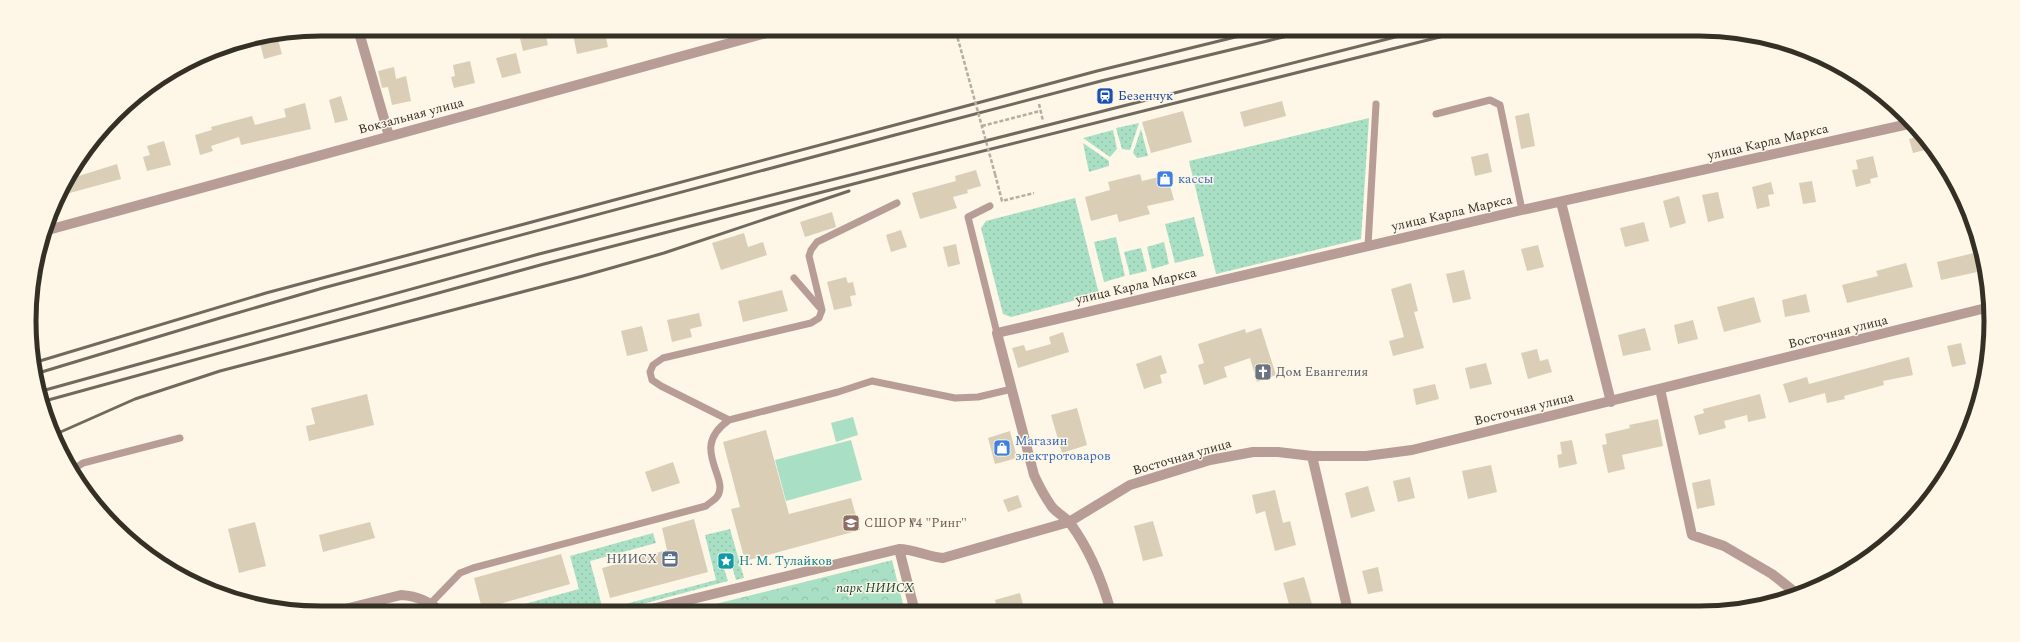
<svg xmlns="http://www.w3.org/2000/svg" width="2020" height="642" font-family="Spectral,serif">
<style>
.grass{fill:url(#grass-dots)}
.park{fill:url(#park-crowns)}
.pitch{fill:#a9e0c5}
.building{fill:#dbceb6}
.lines{fill:none;stroke-linecap:round;stroke-linejoin:round}
.path{stroke:#b5aea1;stroke-width:2.5;stroke-dasharray:4 2;stroke-linecap:butt}
.lane{stroke:#b89d97;stroke-width:7}
.street{stroke:#b89d97;stroke-width:10}
.rail{stroke:#706a5e;stroke-width:3}
.path-bridge{stroke:#b5aea1;stroke-width:2.5;stroke-dasharray:4 2;stroke-linecap:butt}
.labels{text-anchor:middle;dominant-baseline:central;stroke-width:3;stroke-linejoin:round;paint-order:stroke}
.transit-label{font-size:13px;fill:#164399;stroke:#fef6e7;text-anchor:start}
.street-label{font-size:13px;fill:#353026;stroke:#fef6e7}
.shop-label{font-size:13px;fill:#366cbe;stroke:#fef6e7;text-anchor:start}
.worship-label{font-size:13px;fill:#5b616d;stroke:#fef6e7;text-anchor:start}
.education-label{font-size:13px;fill:#785e54;stroke:#fef6e7;text-anchor:start}
.service-label{font-size:13px;fill:#4e5e75;stroke:#fef6e7;text-anchor:end}
.culture-label{font-size:13px;fill:#0d838f;stroke:#fef6e7;text-anchor:start}
.park-label{font-size:13px;font-style:italic;fill:#144532;stroke:#fef6e7}
.rim{fill:none;stroke:#353026;stroke-width:5}
</style>
<defs>
<pattern id="grass-dots" width="8" height="8" patternUnits="userSpaceOnUse"><rect width="8" height="8" fill="#a9e0c5"/><path d="M2 2h.1M6 6h.1" fill="none" stroke="#92c0a9" stroke-width="1.8" stroke-linecap="round"/></pattern>
<pattern id="park-crowns" width="20" height="18" patternUnits="userSpaceOnUse"><rect width="20" height="18" fill="#a9e0c5"/><path d="M2 6a3 3 0 1 1 6 0M12 15a3 3 0 1 1 6 0" fill="none" stroke="#92c0a9"/></pattern>
</defs>
<rect width="100%" height="100%" fill="#fef6e7"/>
<path class="grass" d="M1369,118L1361,239L1216,274L1189,161Z
M1139,123L1130,150L1122,149L1116,128Z
M1141,129L1148,156L1137,158L1133,153Z
M1113,130L1117,149L1110,157L1083,138Z
M1083,143L1109,161V166L1089,172Z
M1075,198L1099,294L1011,317L1003,314L981,228L986,221Z
M1194,217L1204,256L1175,263L1165,224Z
M1116,237L1125,276L1104,282L1094,242Z
M1164,242L1169,264L1152,269L1147,247Z
M1141,248L1147,271L1130,275L1124,252Z
M730,529L744,578L736,580L729,556L721,559L728,581L613,612L492,613L579,589L570,556L653,533L656,543L590,561L603,610L716,580L705,535Z"/>
<path class="park" d="M892,560L905,612H683L889,561Z"/>
<path class="pitch" d="M853,417L858,435L836,442L831,423Z
M851,440L862,480L786,501L775,460Z"/>
<path class="building" d="M544,29L548,45L523,51L519,34Z
M572,29H590L592,36L605,33L608,47L577,54Z
M276,33L282,54L264,59L258,36Z
M516,53L521,73L502,78L496,58Z
M470,61L475,83L454,88L451,77L455,76L453,65Z
M394,67L396,79L406,76L411,101L392,105L388,87L382,88L378,71Z
M341,96L348,120L335,123L329,100Z
M1282,101L1286,116L1244,127L1240,112Z
M305,103L311,129L241,145L239,137L211,146L213,151L200,155L195,135L212,130L211,127L252,116L255,125L286,117L284,109Z
M1183,111L1192,142L1151,153L1142,122Z
M1529,113L1535,146L1521,149L1515,116Z
M1922,135L1933,148L1913,153L1909,139Z
M164,141L171,165L147,171L143,157L150,155L147,146Z
M1488,153L1492,172L1475,176L1471,157Z
M1873,156L1878,177L1870,179L1871,183L1856,187L1852,170L1858,169L1856,160Z
M117,164L121,179L66,194L64,185L66,180Z
M976,170L981,186L967,190L968,193L953,197L957,208L920,219L912,193L956,181L955,176Z
M1140,174L1142,181L1167,175L1174,200L1147,206L1150,214L1119,222L1117,214L1091,221L1085,197L1110,190L1108,182Z
M1812,181L1816,202L1803,204L1799,183Z
M1771,182L1774,194L1768,195L1770,206L1757,209L1752,187Z
M1718,192L1724,218L1708,222L1702,195Z
M1679,196L1686,223L1670,228L1663,201Z
M832,212L836,227L805,237L800,222Z
M1644,222L1649,241L1625,247L1620,228Z
M901,230L907,247L891,252L886,235Z
M744,233L748,247L763,242L767,255L721,270L712,243Z
M956,244L960,264L948,267L943,247Z
M1538,245L1544,267L1527,271L1521,249Z
M1982,251L1986,270L1941,280L1937,262Z
M1906,263L1913,287L1847,303L1842,285L1878,276L1876,271Z
M1464,270L1471,299L1453,303L1446,274Z
M846,277L848,283L853,282L856,295L850,296L852,306L834,310L827,282Z
M1411,283L1418,311L1414,312L1424,348L1393,356L1389,341L1404,337L1391,289Z
M782,290L788,311L743,322L738,301Z
M1806,294L1810,312L1785,317L1782,300Z
M1754,297L1761,322L1724,332L1717,307Z
M699,313L702,326L690,329L692,337L672,342L667,320Z
M1693,320L1698,339L1678,344L1674,325Z
M642,326L648,351L627,356L621,331Z
M1261,328L1276,375L1257,382L1250,358L1224,367L1227,377L1204,385L1198,365L1204,363L1198,344L1245,329L1246,333Z
M1645,328L1651,350L1623,356L1618,335Z
M1063,332L1069,352L1018,368L1012,348L1024,345L1026,351L1051,344L1049,337Z
M1961,343L1966,364L1952,367L1947,346Z
M1537,349L1540,361L1548,359L1552,372L1528,379L1521,353Z
M1161,355L1167,373L1160,375L1162,383L1144,389L1136,364Z
M1909,357L1913,375L1883,381L1884,385L1844,396L1845,399L1827,403L1825,393L1789,403L1783,384L1807,377L1809,384Z
M1486,363L1492,384L1470,389L1465,368Z
M1435,384L1439,399L1416,405L1413,389Z
M367,394L374,425L309,441L306,426L315,424L311,408Z
M1760,394L1766,418L1748,422L1747,415L1724,421L1726,428L1699,435L1694,416L1704,413L1703,409Z
M1077,408L1087,445L1062,453L1051,415Z
M1658,419L1663,446L1622,455L1625,469L1608,473L1602,445L1607,444L1605,434L1630,428L1629,425Z
M766,430L789,514L851,498L860,530L745,561L731,509L740,507L723,442Z
M1010,431L1017,458L995,464L988,438Z
M1572,440L1577,464L1559,468L1557,455L1562,454L1560,442Z
M673,462L680,483L652,492L645,472Z
M1491,465L1497,492L1468,499L1462,471Z
M1410,477L1415,498L1398,502L1393,481Z
M1710,479L1715,505L1697,509L1692,483Z
M1368,486L1375,511L1351,518L1345,493Z
M1275,490L1283,523L1290,521L1296,545L1275,551L1265,511L1256,514L1252,495Z
M1018,495L1022,507L1008,512L1003,500Z
M694,519L708,572L610,598L602,568L667,550L662,528Z
M1153,521L1163,556L1143,561L1134,526Z
M255,522L266,566L239,573L228,529Z
M370,522L375,538L323,552L319,535Z
M561,554L570,584L482,609L474,578Z
M1378,567L1383,591L1368,594L1362,571Z
M1304,577L1314,611H1291L1283,583Z
M1020,593L1025,612H998L995,600Z"/>
<g class="lines">
<path class="path" d="M956,32L971,29
M1039,104L1043,121
M982,126L1040,111
M995,174L1002,201L1034,193"/>
<path class="lane" d="M1436,114L1490,100L1500,105L1522,210
M990,206L968,217L997,333
M1368,246L1376,104
M794,278L820,308
M729,420L661,386L652,380L650,372L653,365L663,358L811,323L819,318L822,310L809,256L811,250L817,242L897,203
M72,470L83,463L180,438
M431,603L460,573L473,568L706,506C709,503 713,501 716,498C733,479 687,449 729,420L838,392L872,381L955,398L978,397L1012,389"/>
<path class="street" d="M358,29L389,136
M1561,202L1611,402
M48,230L781,29
M1660,389L1692,535L1724,546L1772,574L1796,593
M1312,456L1348,611
M899,549L915,612
M639,612L899,549C914,549 928,557 943,558L1069,522L1130,485L1210,460L1253,452H1278L1312,456H1366L1412,450L1990,307
M1111,612C1102,580 1090,550 1070,523C1065,517 1057,513 1052,507C1045,497 1039,486 1034,475L997,333L1522,210L1913,123
M329,613L401,595C418,596 430,602 443,613"/>
<path class="rail" d="M33,363L266,293L1097,71L1268,29
M35,374L220,318L323,288L895,135L1101,81L1317,29
M38,392C205,346 372,299 539,254C834,177 1131,105 1427,29
M41,402L544,264L919,167L1472,29
M56,434L135,399L220,371L583,276L664,253L849,191"/>
<path class="path-bridge" d="M956,32L995,174"/>
</g>
<defs>
<g id="station-square" transform="scale(0.9)"><rect x="-9" y="-9" width="18" height="18" rx="4" fill="#1a4fb4" stroke="#fef6e7"/><path d="M-3-6H3Q5-6 5-4V2Q5 4 3 4L4.5 6H3L1.5 4h-3L-3 6H-4.5L-3 4Q-5 4-5 2V-4Q-5-6-3-6ZM-3.5-4v3h7v-3ZM-3.5 1v1.5H-2V1ZM2 1v1.5H3.5V1Z" fill="#fff"/></g>
<g id="shop-square" transform="scale(0.9)"><rect x="-9" y="-9" width="18" height="18" rx="4" fill="#3f7fe0" stroke="#fef6e7"/><path d="M-5-2.5h2.3a2.7 3.5 0 0 1 5.4 0H5L5.5 6h-11ZM-1.5-2.5h3a1.5 2.3 0 0 0-3 0Z" fill="#fff"/></g>
<g id="church-square" transform="scale(0.9)"><rect x="-9" y="-9" width="18" height="18" rx="4" fill="#6b7280" stroke="#fef6e7"/><path d="M-1.2-6h2.4v3.5h3.3v2.4h-3.3V6h-2.4V-.1h-3.3v-2.4h3.3Z" fill="#fff"/></g>
<g id="school-square" transform="scale(0.9)"><rect x="-9" y="-9" width="18" height="18" rx="4" fill="#8d6e63" stroke="#fef6e7"/><path d="M0-5L7-2L0 1L-7-2ZM-4 1L0 2.5L4 1V4Q0 6-4 4Z" fill="#fff"/></g>
<g id="office-square" transform="scale(0.9)"><rect x="-9" y="-9" width="18" height="18" rx="4" fill="#5c6f8a" stroke="#fef6e7"/><path d="M-6-3h4V-5.5h4V-3h4V5H-6ZM-1-4.5V-3h2v-1.5ZM-6 0V1H6V0Z" fill="#fff"/></g>
<g id="sight-square" transform="scale(0.9)"><rect x="-9" y="-9" width="18" height="18" rx="4" fill="#0f9aa8" stroke="#fef6e7"/><path d="M0-6L1.8-2.2L6-1.7L2.9 1.2L3.7 5.4L0 3.3L-3.7 5.4L-2.9 1.2L-6-1.7L-1.8-2.2Z" fill="#fff"/></g>
</defs>
<g fill-rule="evenodd">
<use href="#station-square" x="1105" y="96"/>
<use href="#shop-square" x="1165" y="179"/>
<use href="#church-square" x="1263" y="372"/>
<use href="#shop-square" x="1002" y="448"/>
<use href="#school-square" x="851" y="523"/>
<use href="#office-square" x="670" y="559"/>
<use href="#sight-square" x="726" y="561"/>
</g>
<g class="labels">
<g class="transit-label">
<text x="1118" y="96">Безенчук</text>
</g>
<g class="street-label">
<text transform="translate(411 116) rotate(-15)">Вокзальная улица</text>
<text transform="translate(1768 142) rotate(-13)">улица Карла Маркса</text>
<text transform="translate(1452 213) rotate(-13)">улица Карла Маркса</text>
<text transform="translate(1136 286) rotate(-13)">улица Карла Маркса</text>
<text transform="translate(1838 332) rotate(-14)">Восточная улица</text>
<text transform="translate(1524 409) rotate(-14)">Восточная улица</text>
<text transform="translate(1182 457) rotate(-16)">Восточная улица</text>
</g>
<g class="shop-label">
<text x="1178" y="179">кассы</text>
<text x="1015" y="441">Магазин<tspan x="1015" dy="15">электротоваров</tspan></text>
</g>
<g class="worship-label">
<text x="1276" y="372">Дом Евангелия</text>
</g>
<g class="education-label">
<text x="864" y="523">СШОР №4 "Ринг"</text>
</g>
<g class="service-label">
<text x="657" y="559">НИИСХ</text>
</g>
<g class="culture-label">
<text x="739" y="561">Н. М. Тулайков</text>
</g>
<g class="park-label">
<text x="875" y="588">парк НИИСХ</text>
</g>
</g>
<path d="M0 0H2020V642H0ZM321 36H1699A285 285 0 0 1 1984 321V321A285 285 0 0 1 1699 606H321A285 285 0 0 1 36 321V321A285 285 0 0 1 321 36Z" fill="#fef6e7" fill-rule="evenodd"/>
<path class="rim" d="M321 36H1699A285 285 0 0 1 1984 321V321A285 285 0 0 1 1699 606H321A285 285 0 0 1 36 321V321A285 285 0 0 1 321 36Z"/>
</svg>
